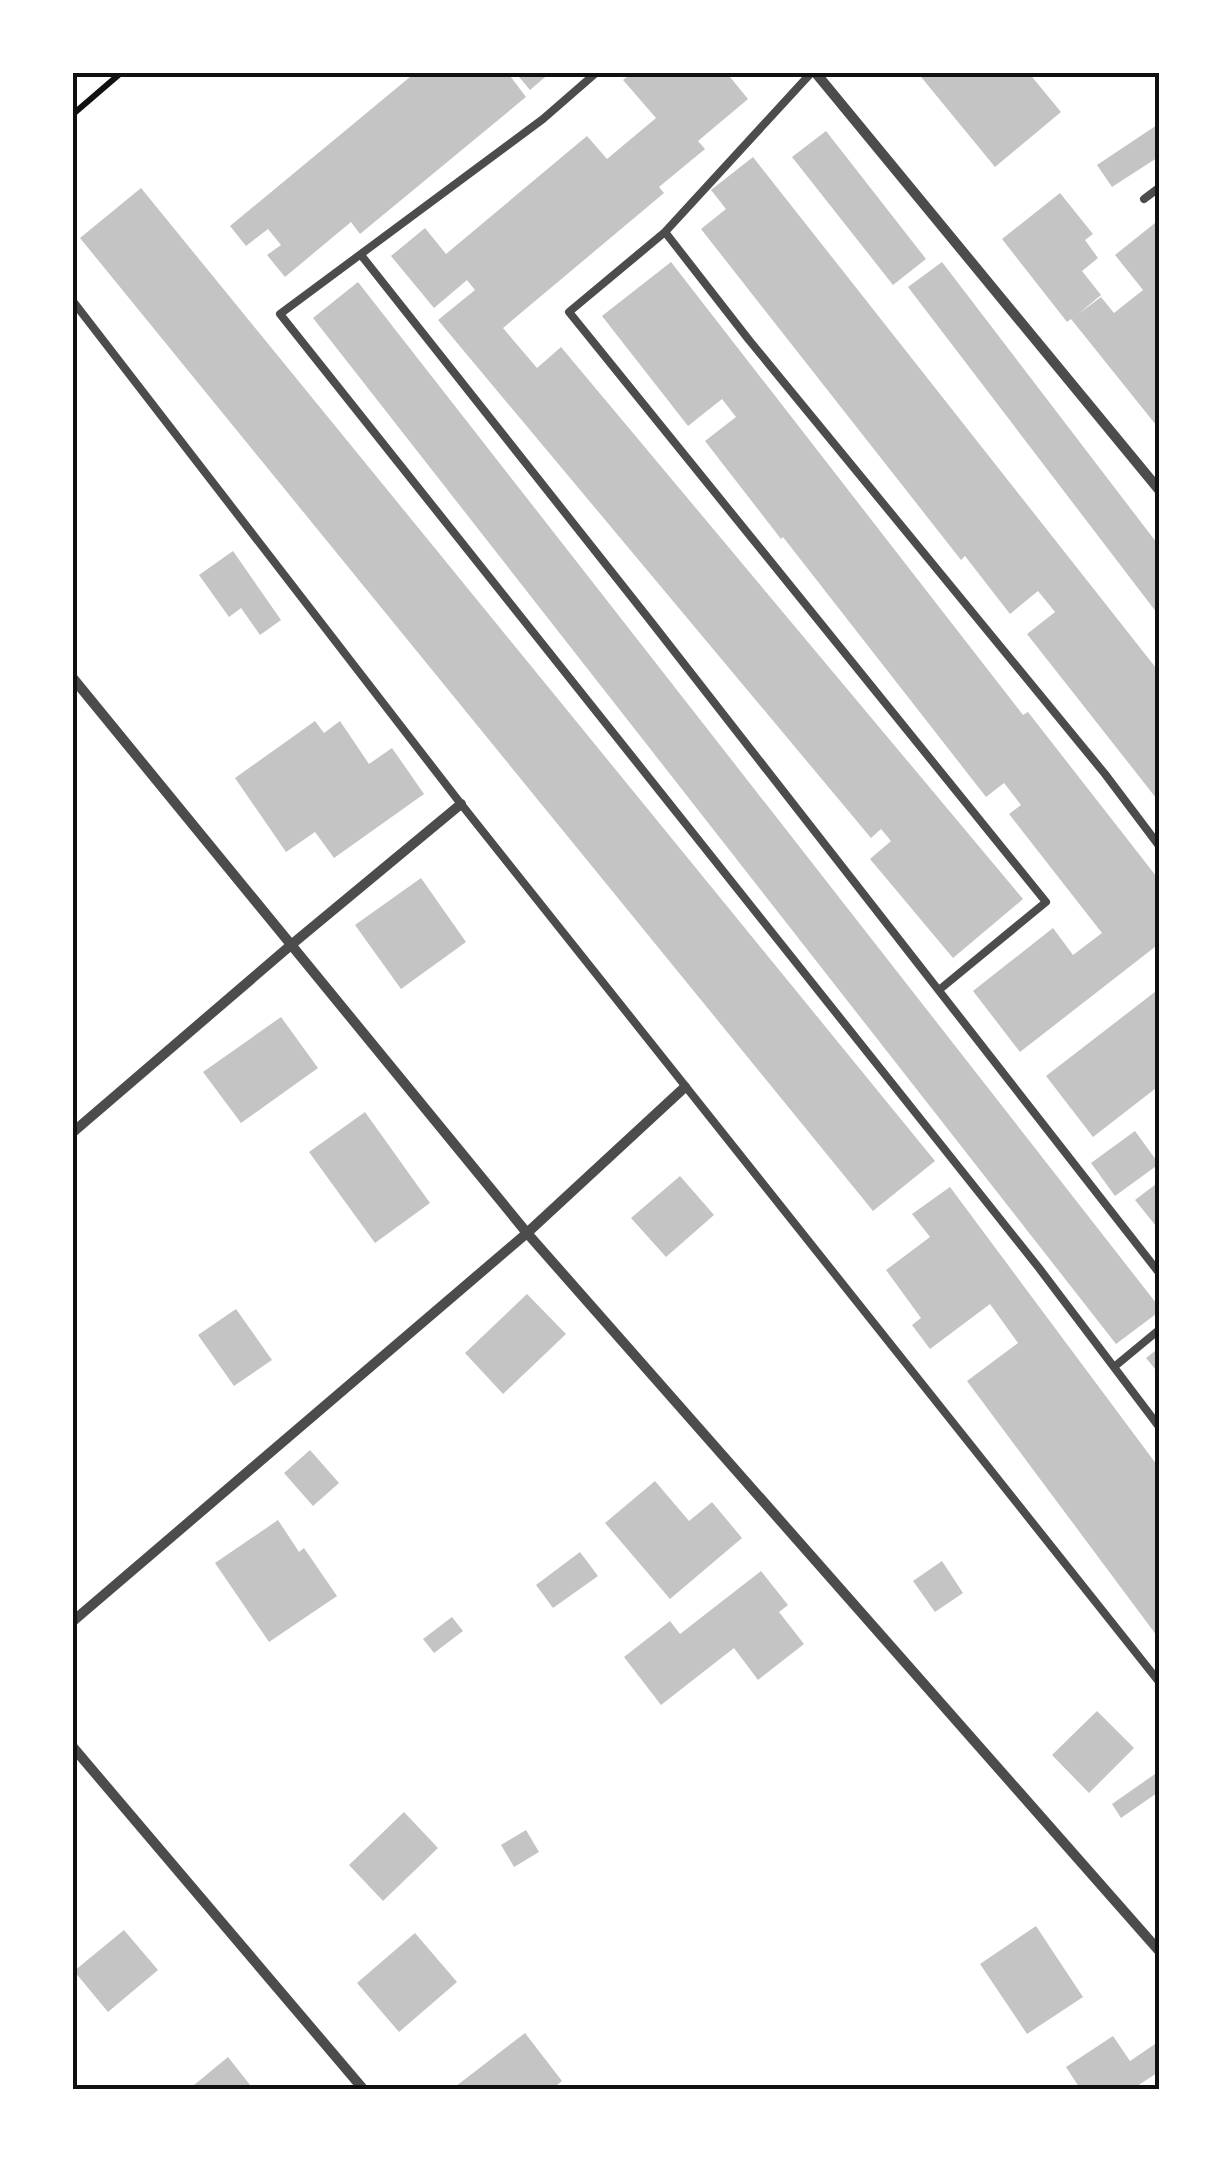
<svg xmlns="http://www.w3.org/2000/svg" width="1232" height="2162" font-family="'Sofia Sans Condensed',sans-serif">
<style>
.building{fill:#c4c4c4}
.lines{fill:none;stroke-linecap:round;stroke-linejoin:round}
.path{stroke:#111;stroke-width:6}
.service{stroke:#4c4c4c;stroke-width:8}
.minor{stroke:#4c4c4c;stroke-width:10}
.neatline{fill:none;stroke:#111;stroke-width:4}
</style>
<rect width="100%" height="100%" fill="#fff"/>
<path class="building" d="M416,72H507L526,97L360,234L351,222L285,277L267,255L281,245L268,229L246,246L230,226Z
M515,72H551L530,90Z
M633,72H726L748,99L698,141L705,149L659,187L664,193L503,328L537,368L561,347L1023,899L953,958L870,859L891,841L881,829L871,838L438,320L475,290L467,280L434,308L391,256L425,228L446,254L587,136L607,159L656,118L623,80Z
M917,72H1028L1061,112L995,167Z
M1160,123V156L1112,187L1097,165Z
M826,131L926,259L893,285L792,157Z
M753,157L1160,673V803L1027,634L1055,612L1038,591L1010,614L965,556L961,560L701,229L726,209L711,190Z
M141,188L935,1161L873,1211L80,238Z
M1060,193L1093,234L1085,240L1098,258L1082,271L1101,295L1077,315L1101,297L1114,313L1143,290L1115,255L1160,219V430L1071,319L1067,322L1002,239Z
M671,262L1023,715L1028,712L1160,881V943L1020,1052L973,991L1053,928L1073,955L1102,933L1009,814L1021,805L1004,783L986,797L783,537L781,539L705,441L736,417L722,399L688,426L602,316Z
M942,262L1160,547V617L908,287Z
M358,282L1160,1308V1311L1116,1344L313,318Z
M233,551L281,620L260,635L241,608L229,617L199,575Z
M315,721L324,733L340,721L369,764L392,748L424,794L334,858L315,832L286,852L235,778Z
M421,878L466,942L401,989L355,925Z
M1160,988V1085L1093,1137L1046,1076Z
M281,1017L318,1068L241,1123L203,1072Z
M365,1112L430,1203L375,1243L309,1152Z
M1135,1131L1159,1164L1115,1196L1091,1163Z
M680,1176L714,1215L666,1257L631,1218Z
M1160,1181V1231L1135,1200Z
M950,1187L1160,1469V1640L967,1381L1018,1343L990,1304L930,1349L912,1325L921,1318L886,1270L930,1237L912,1214Z
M527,1294L566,1334L503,1394L465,1353Z
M236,1309L272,1360L234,1386L198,1335Z
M1160,1347V1375L1146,1358Z
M310,1450L339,1483L313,1506L284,1473Z
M655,1481L689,1521L712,1502L742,1538L670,1599L605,1523Z
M278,1520L299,1552L304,1548L337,1596L269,1642L215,1563Z
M580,1552L598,1576L553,1608L536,1585Z
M942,1561L963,1593L935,1612L913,1581Z
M761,1571L788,1605L779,1612L804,1644L758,1680L734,1648L661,1705L624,1657L670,1621L680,1634Z
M452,1617L463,1631L434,1653L423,1639Z
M1097,1711L1134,1748L1089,1793L1052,1755Z
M1155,1774L1160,1780V1791L1121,1818L1112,1804Z
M404,1812L438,1848L383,1901L349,1865Z
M526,1830L539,1852L514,1867L501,1845Z
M1036,1926L1083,1997L1027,2034L980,1964Z
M124,1930L158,1970L108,2012L74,1971Z
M415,1933L457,1982L399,2032L357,1983Z
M525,2033L562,2081L551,2090H451Z
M1113,2036L1130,2061L1155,2044L1160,2052V2071L1131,2090H1081L1066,2067Z
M228,2057L254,2090H188Z"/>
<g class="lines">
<path class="path" d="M72,115L122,72"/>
<path class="service" d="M597,72L543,119L280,314L1039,1268L1160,1428
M812,72L665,232L569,312L1046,902L939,990
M1144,199L1160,187
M665,232L749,340L1105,774L1160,847
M361,255L649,619L1160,1274
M72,300L461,804L1160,1683
M1114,1367L1160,1329"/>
<path class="minor" d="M815,72L1160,491
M72,677L527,1233L1160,1952
M72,1133L291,945L461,804
M72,1622L527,1233L685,1087
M72,1746L364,2090"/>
</g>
<rect width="1232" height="2162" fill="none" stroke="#ffffff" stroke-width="150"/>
<rect x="75" y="75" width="1082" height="2012" class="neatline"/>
</svg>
